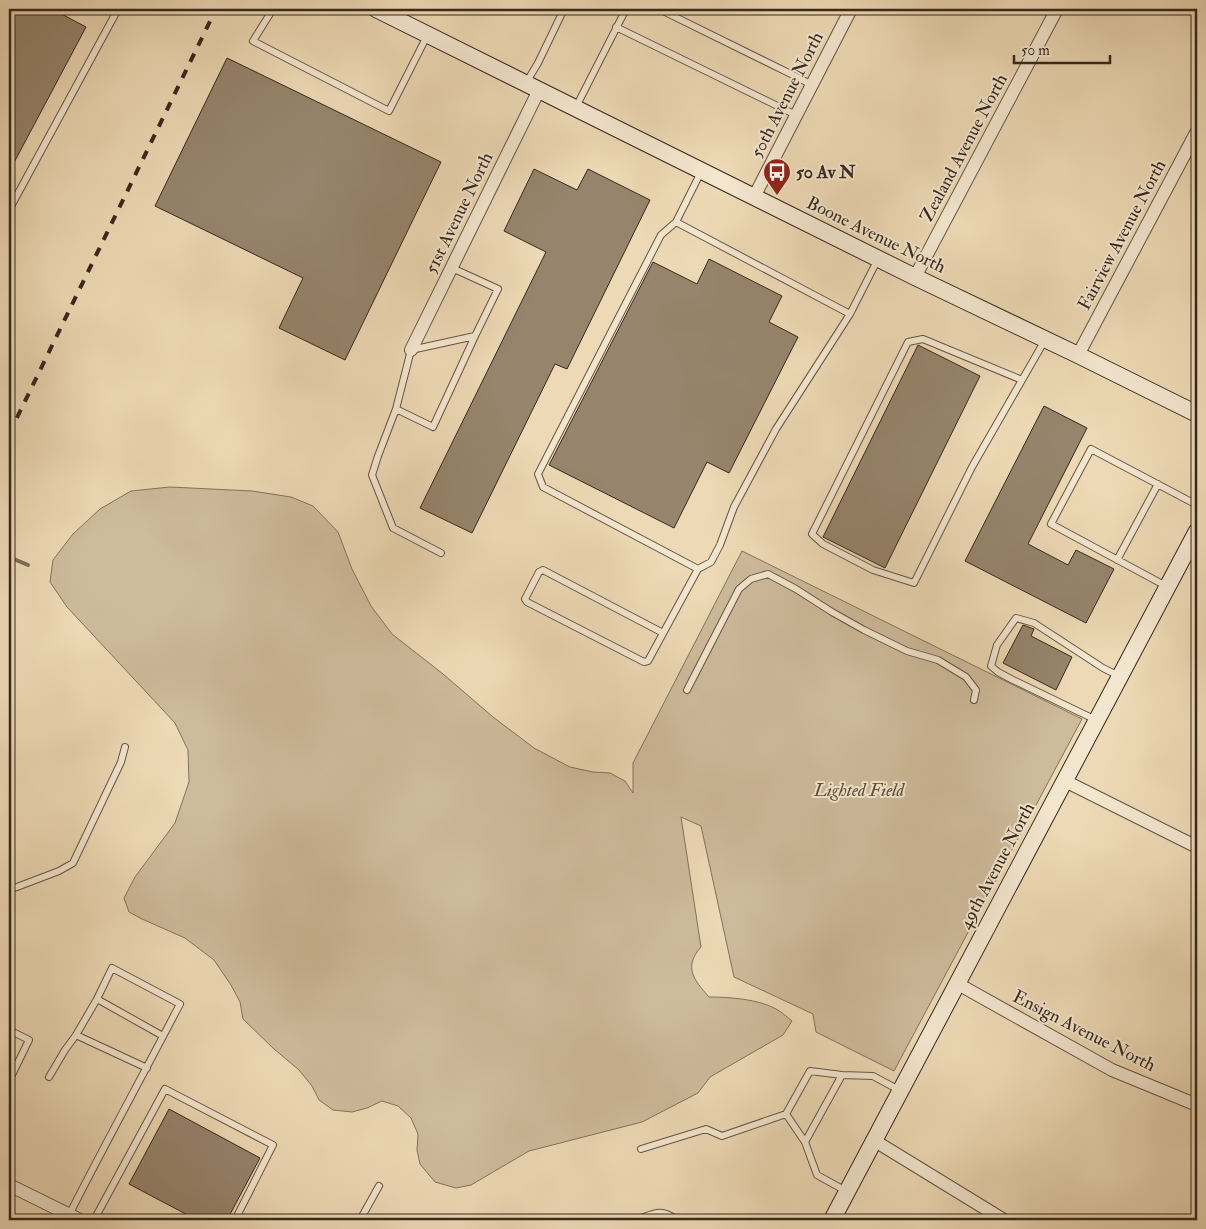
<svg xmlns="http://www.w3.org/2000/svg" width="1206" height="1229" font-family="'IM FELL Double Pica',serif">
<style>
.green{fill:#cebb9b;stroke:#82725c}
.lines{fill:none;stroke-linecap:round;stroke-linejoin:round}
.stream{stroke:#7f6e59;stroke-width:4}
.building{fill:#96846c;stroke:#37281d}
.lane-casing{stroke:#645443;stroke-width:8}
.street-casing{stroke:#645443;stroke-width:14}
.secondary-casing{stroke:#37281d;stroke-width:18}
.lane{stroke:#f3e6cf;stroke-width:6}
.street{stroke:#f3e6cf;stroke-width:12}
.secondary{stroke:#f3e6cf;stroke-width:16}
.rail{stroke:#37281d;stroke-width:4;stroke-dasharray:9 9;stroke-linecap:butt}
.labels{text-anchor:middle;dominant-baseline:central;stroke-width:4;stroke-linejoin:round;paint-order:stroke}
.street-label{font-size:18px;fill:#37281d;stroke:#f3e6cf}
.poi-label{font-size:18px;font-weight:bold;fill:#37281d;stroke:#f3e6cf;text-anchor:start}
.park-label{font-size:18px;font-style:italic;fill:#5d4d3c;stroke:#f3e6cf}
</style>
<rect width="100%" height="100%" fill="#edd9b5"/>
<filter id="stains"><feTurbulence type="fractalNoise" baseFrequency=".004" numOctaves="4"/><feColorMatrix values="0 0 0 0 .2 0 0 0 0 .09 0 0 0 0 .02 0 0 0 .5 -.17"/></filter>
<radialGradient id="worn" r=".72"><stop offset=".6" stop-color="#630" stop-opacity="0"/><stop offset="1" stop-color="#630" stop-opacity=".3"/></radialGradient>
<path class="green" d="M170,487L252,491L291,497L313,506L338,532L352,569L371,606L392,634L443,674L493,717L534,748L570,767L593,772L610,773L625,781L633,793V763L742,551L1082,719L894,1071L816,1032L813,1014L734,977L701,826L681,817L701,947C683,967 694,980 709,997C728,997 759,999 776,1009C782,1012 787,1017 792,1021L783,1035L710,1077L698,1093L642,1122L529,1151L471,1185L456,1188L435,1182L420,1164L417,1150L418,1134L411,1118L398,1106L382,1101L367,1108L352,1112L333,1110L319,1100L312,1086L299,1070L274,1049L243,1019L240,1002L231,985L214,960L185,938L142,919L129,912L124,898L135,877L175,823L189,782L188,750L175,723L67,607L50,582L53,560L73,534L100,509L131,491Z"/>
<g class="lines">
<path class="stream" d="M9,557L28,565"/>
</g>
<path class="building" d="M9,9H52L86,27L9,172Z
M227,58L441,162L345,360L279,328L303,278L155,206Z
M534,169L577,190L588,169L650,200L567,369L555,364L472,533L420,508L546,252L504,231Z
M709,259L782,296L769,322L798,337L729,473L707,462L674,528L549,465L653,262L697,284Z
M918,345L980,376L885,568L823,537Z
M1044,406L1087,428L1028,544L1068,565L1076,550L1114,569L1086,623L965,561Z
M1023,625L1034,629L1031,636L1072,657L1056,690L1003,663Z
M169,1109L260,1158L227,1220H197L129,1184Z"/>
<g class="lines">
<g class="lane-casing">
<path id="lane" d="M273,9L253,41L389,111L427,36
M659,9L795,76L812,85
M616,27L796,115
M526,83L538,63L564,9
M576,107L626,9
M701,172L676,222L850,314L878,259
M9,210L118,9
M676,222L661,235L538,474L543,487L698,569L711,562L720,545L734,507L776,429L850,314
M452,268L498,289L475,336
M475,336L433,427L396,409L411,350Z
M1022,380L923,339L908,342L812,534L823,544L873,570L914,583L972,467L1045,340
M396,409L378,456L372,475L393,528L441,553
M1117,560L1158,484
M1166,586L1051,524L1091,449L1197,505
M663,633L543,570L539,572L525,599L527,602L644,662L648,661L698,569
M687,690L739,589L751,579L768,574L796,589L832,612L864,630L907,651L938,660L966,677L976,690L974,700
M1096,720L1011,679L998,672L991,666L997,645L1016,618L1034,623L1103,668L1119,676
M9,890L59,871L73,863L121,762L125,747
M97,999L163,1036
M9,1030L29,1040L9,1081
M49,1077L65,1050L76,1035
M786,1114L805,1142
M641,1149L706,1129L722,1136L786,1114L810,1071L842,1075
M846,1191L817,1175L805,1142L842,1075L873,1076L899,1090
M69,1215C105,1144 143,1075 180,1004L112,968L97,999L76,1035L147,1068
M94,1220L165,1089L273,1145L235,1220
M360,1220L379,1186
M636,1220C656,1213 659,1208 678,1220"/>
</g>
<g class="street-casing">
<path id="street" d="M754,197L851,9
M915,277L1057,9
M411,350L539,90
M1078,355L1197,131
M1065,781L1197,847
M958,984L1112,1070L1197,1105
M875,1141L1004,1220
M9,1185L80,1220"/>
</g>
<g class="secondary-casing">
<path id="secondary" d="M376,9L915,277L1078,355L1197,414
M832,1220L1197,531"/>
</g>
<use href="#lane" class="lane"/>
<use href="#street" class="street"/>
<use href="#secondary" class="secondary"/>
<path class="rail" d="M9,434L216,9"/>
</g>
<defs>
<g id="bus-pin" transform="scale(1.4375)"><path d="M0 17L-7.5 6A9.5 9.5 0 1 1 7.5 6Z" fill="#8f2418" stroke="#f3e6cf"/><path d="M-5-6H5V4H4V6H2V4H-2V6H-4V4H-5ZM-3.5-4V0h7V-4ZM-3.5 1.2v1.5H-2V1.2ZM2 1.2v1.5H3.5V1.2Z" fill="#fff"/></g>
</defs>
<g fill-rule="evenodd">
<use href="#bus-pin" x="777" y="172"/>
</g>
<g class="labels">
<g class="street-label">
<text transform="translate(787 95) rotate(-63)">50th Avenue North</text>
<text transform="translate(964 148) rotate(-62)">Zealand Avenue North</text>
<text transform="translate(459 213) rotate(-64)">51st Avenue North</text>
<text transform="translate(876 235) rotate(26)">Boone Avenue North</text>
<text transform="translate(1122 235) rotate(-62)">Fairview Avenue North</text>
<text transform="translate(997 866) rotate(-62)">49th Avenue North</text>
<text transform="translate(1084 1031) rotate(27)">Ensign Avenue North</text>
</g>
<g class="poi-label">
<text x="796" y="172">50 Av N</text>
</g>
<g class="park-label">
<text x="859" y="790">Lighted Field</text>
</g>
</g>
<rect width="1206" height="1229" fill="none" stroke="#edd9b5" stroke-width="30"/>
<rect x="10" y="10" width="1186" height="1209" fill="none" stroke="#37281d" stroke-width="2.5"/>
<rect x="15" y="15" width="1176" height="1199" fill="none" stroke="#37281d"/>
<path d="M1014 55v8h96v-8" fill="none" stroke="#37281d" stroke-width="2.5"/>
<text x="1021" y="55" font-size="15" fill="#37281d" stroke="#f3e6cf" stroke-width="4" paint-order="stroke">50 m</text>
<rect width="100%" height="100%" filter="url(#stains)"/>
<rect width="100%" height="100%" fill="url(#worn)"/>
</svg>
